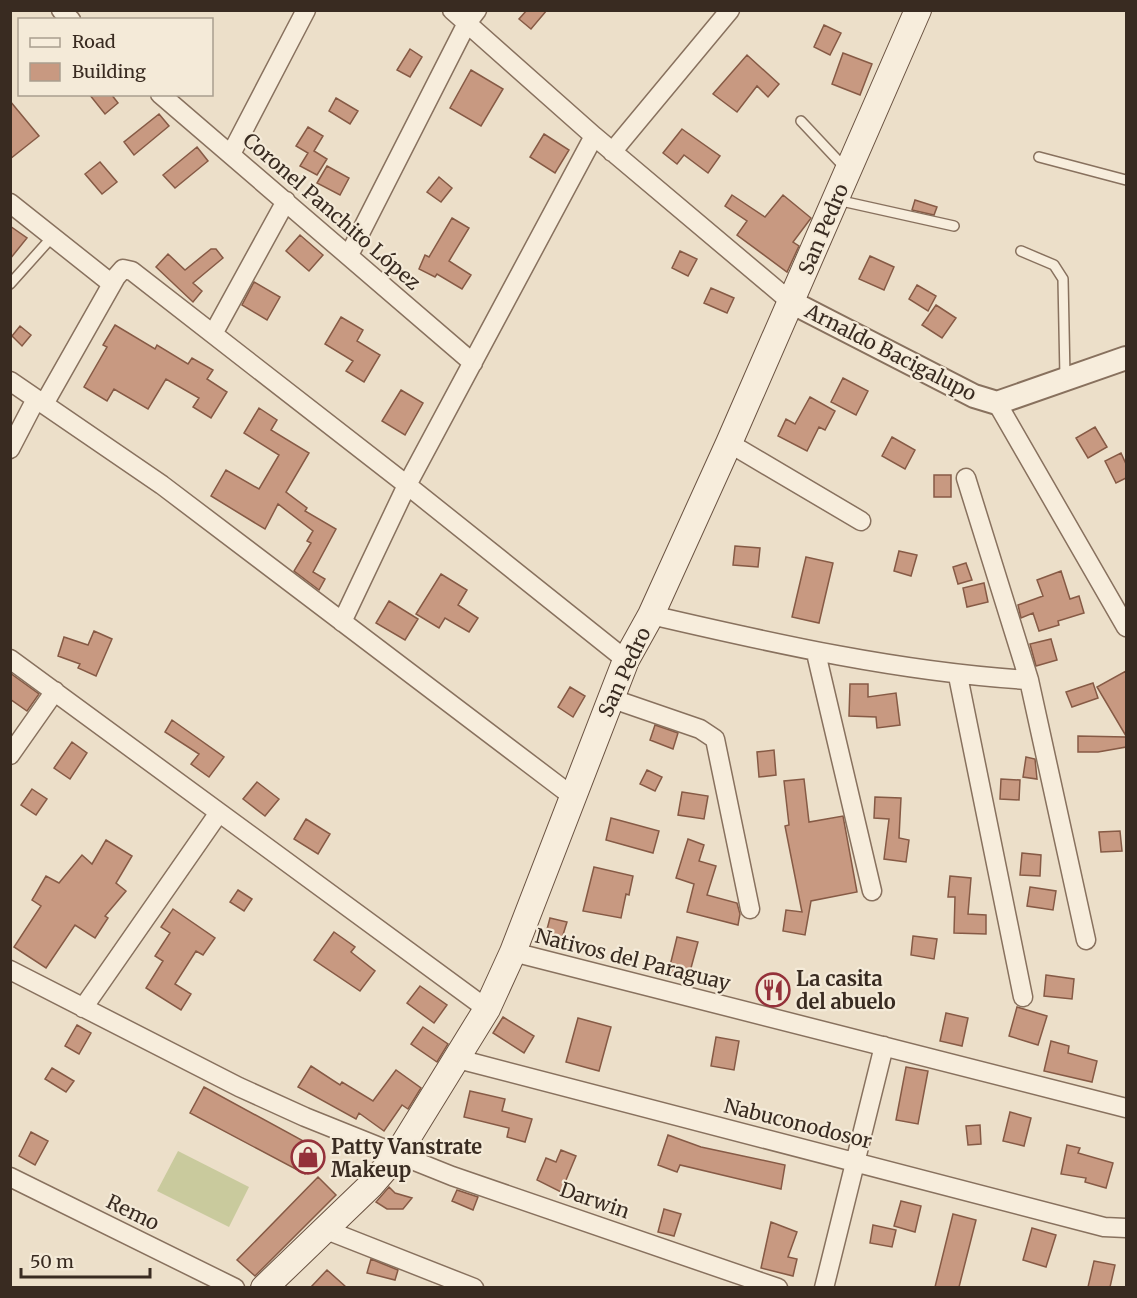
<svg xmlns="http://www.w3.org/2000/svg" width="1137" height="1298" font-family="Merriweather,serif">
<style>
.green{fill:#c9ca9d}
.building{fill:#c89981;stroke:#865a45;stroke-width:1.5}
.lines{fill:none;stroke-linecap:round;stroke-linejoin:round}
.service-casing{stroke:#88715e;stroke-width:12}
.minor-casing{stroke:#88715e;stroke-width:21}
.tertiary-casing{stroke:#88715e;stroke-width:26}
.secondary-casing{stroke:#6a5241;stroke-width:28}
.service{stroke:#f7eddc;stroke-width:9}
.minor{stroke:#f7eddc;stroke-width:18}
.tertiary{stroke:#f7eddc;stroke-width:22}
.secondary{stroke:#f7eddc;stroke-width:26}
.labels{text-anchor:middle;dominant-baseline:central;stroke-width:4.5;stroke-linejoin:round;paint-order:stroke}
.street-label{font-size:20px;fill:#392b21;stroke:#f4ead8}
.poi-label{font-size:20px;font-weight:bold;fill:#392b21;stroke:#f4ead8;text-anchor:start}
</style>
<rect width="100%" height="100%" fill="#ecdfc9"/>
<path class="green" d="M178,1151L249,1187L229,1227L157,1191Z"/>
<path class="building" d="M527,10H547L531,29L519,19Z
M824,25L841,33L830,55L814,47Z
M410,49L422,57L410,77L397,70Z
M843,53L872,64L860,95L832,84Z
M747,55L779,84L768,97L757,86L737,112L713,94Z
M471,70L503,89L481,126L450,108Z
M89,94H111L118,103L105,114Z
M336,98L358,111L350,124L329,111Z
M10,101L39,136L10,159Z
M159,114L169,126L134,155L124,142Z
M308,127L323,136L314,151L327,159L317,175L300,166L308,153L296,146Z
M682,129L720,156L708,173L684,155L677,164L663,153Z
M544,134L569,150L555,173L530,157Z
M197,147L208,161L175,188L163,175Z
M100,162L117,182L102,194L85,174Z
M327,166L349,178L340,195L317,183Z
M439,177L452,188L441,202L427,192Z
M732,195L765,217L783,195L811,218L793,242L799,246L787,272L737,235L747,221L725,206Z
M915,200L937,207L934,215L912,210Z
M452,218L469,228L449,261L471,275L462,289L437,274L435,277L419,269L425,255L429,257Z
M10,226L27,238L10,259Z
M300,235L323,255L309,271L286,251Z
M211,249H216L223,258L193,283L202,291L193,302L156,267L168,254L185,270Z
M680,251L697,259L688,276L672,268Z
M870,256L894,267L884,290L859,279Z
M254,282L280,297L267,320L242,305Z
M917,285L936,296L928,311L909,299Z
M711,288L734,298L727,313L704,303Z
M936,305L956,318L942,338L922,325Z
M341,317L363,330L357,341L380,355L364,382L346,371L353,361L325,344Z
M115,325L155,349L157,345L188,364L192,358L213,370L207,379L227,392L211,418L193,407L199,398L166,379L148,409L114,389L107,401L84,387L107,347L103,345Z
M20,326L31,335L22,346L12,336Z
M843,378L868,391L856,415L831,402Z
M401,390L423,403L405,435L382,421Z
M810,397L835,411L825,430L819,427L807,451L778,436L786,419L795,424Z
M259,408L277,420L271,430L309,453L286,492L307,508L305,511L336,529L313,572L325,579L319,590L294,571L311,543L307,541L313,531L278,504L265,529L211,496L226,470L259,489L279,455L244,433Z
M1095,427L1107,447L1088,458L1076,438Z
M892,437L915,450L905,469L882,456Z
M1121,453L1126,464V478L1116,483L1105,461Z
M934,475H951V497H934Z
M735,546L760,548L758,567L733,565Z
M899,551L917,555L911,576L894,571Z
M806,557L833,563L819,623L792,617Z
M966,563L972,580L958,584L953,567Z
M1061,571L1070,599L1079,596L1084,613L1058,621L1059,625L1039,631L1033,613L1021,618L1018,605L1043,596L1037,580Z
M441,574L467,590L458,605L478,618L469,632L445,618L439,628L416,614Z
M984,583L988,602L967,607L963,588Z
M389,601L418,619L405,640L376,623Z
M94,631L112,639L96,676L78,668L80,664L58,656L64,637L88,645Z
M1051,639L1057,660L1036,666L1030,644Z
M1126,671V736L1097,687Z
M10,673L39,694L27,711L10,699Z
M1093,683L1098,698L1072,707L1066,692Z
M850,684H868V697L896,693L900,725L877,728L876,717L849,716Z
M570,687L585,696L573,717L558,707Z
M172,720L224,757L209,777L191,764L199,754L165,732Z
M655,725L678,733L673,749L650,740Z
M1078,736L1126,737V747L1098,752H1078Z
M72,742L87,753L70,779L54,768Z
M774,750L776,775L759,777L757,752Z
M1026,757L1035,759L1037,779L1023,777Z
M647,770L662,777L655,791L640,784Z
M804,779L809,822L843,816L857,892L811,901L805,935L783,931L786,910L802,912L785,826L789,825L784,781Z
M1001,779L1020,780L1019,800L1000,799Z
M257,782L279,799L265,816L243,799Z
M32,789L47,799L36,815L21,805Z
M682,792L708,796L704,819L678,815Z
M875,797L901,798L899,838L909,840L906,862L884,859L889,819L874,818Z
M611,818L659,831L653,853L606,840Z
M306,819L330,834L318,854L294,839Z
M1120,831L1122,851L1101,852L1099,832Z
M688,839L704,845L699,861L716,866L707,895L737,903L740,914L738,925L687,912L694,884L676,878Z
M106,840L132,856L116,883L126,891L105,916L108,918L95,938L75,925L46,968L14,947L41,906L32,900L46,876L59,883L82,855L92,864Z
M1022,853L1041,855L1040,876L1020,875Z
M594,867L633,876L629,895L626,894L621,918L583,911Z
M950,876L971,878L968,914L986,915V934L954,933L955,897H948Z
M1030,887L1056,891L1053,910L1027,906Z
M238,890L252,899L244,911L230,902Z
M173,909L215,938L203,955L196,951L175,984L191,994L181,1010L146,988L163,961L155,956L170,933L161,927Z
M550,918L567,922L562,938L546,933Z
M334,932L355,947L351,952L375,971L360,991L314,960Z
M913,936L937,939L934,959L911,955Z
M677,937L698,942L688,979L668,974Z
M1046,975L1074,979L1072,999L1044,996Z
M764,978L786,985L782,1002L759,995Z
M420,986L447,1005L434,1023L407,1003Z
M1017,1007L1047,1016L1038,1045L1009,1036Z
M946,1013L968,1018L962,1046L940,1041Z
M503,1017L534,1036L524,1053L493,1033Z
M578,1018L611,1027L599,1071L566,1062Z
M77,1025L91,1033L79,1054L65,1046Z
M423,1027L448,1044L437,1062L411,1044Z
M716,1037L739,1041L734,1070L711,1066Z
M1051,1041L1069,1046L1068,1053L1097,1061L1092,1082L1044,1071Z
M311,1066L340,1085L342,1082L373,1101L396,1070L421,1088L408,1109L402,1105L384,1131L359,1113L356,1119L298,1087Z
M906,1067L928,1071L918,1124L896,1120Z
M52,1068L74,1081L66,1092L45,1079Z
M204,1087L318,1149L305,1174L190,1113Z
M470,1091L505,1099L502,1111L532,1119L525,1142L507,1137L509,1128L464,1117Z
M1010,1112L1031,1118L1024,1146L1003,1141Z
M980,1125L981,1144L968,1145L966,1126Z
M31,1132L48,1141L35,1165L19,1156Z
M668,1135L701,1147L785,1165L781,1189L680,1165L677,1172L658,1165Z
M1067,1145L1080,1148L1078,1153L1113,1163L1106,1188L1085,1182L1086,1178L1061,1174Z
M561,1150L576,1156L561,1192L537,1180L546,1158L556,1162Z
M318,1177L336,1195L255,1276L237,1260Z
M389,1187L395,1193L412,1198L403,1209H387L376,1202Z
M457,1190L478,1197L473,1210L452,1201Z
M901,1201L921,1206L915,1232L894,1226Z
M664,1209L681,1214L674,1236L658,1232Z
M953,1214L976,1220L959,1287H935Z
M771,1222L797,1232L788,1257L797,1259L793,1276L761,1268Z
M873,1225L896,1230L892,1247L870,1243Z
M1032,1228L1056,1235L1046,1267L1023,1260Z
M371,1259L398,1270L395,1280L367,1273Z
M1094,1261L1115,1265L1110,1287H1088Z
M327,1270L346,1287H311Z"/>
<g class="lines">
<g class="service-casing">
<path id="service" d="M801,121L846,169
M1039,157L1126,180
M837,200L954,226
M1021,251L1054,265L1063,279L1065,377
M10,284L53,236"/>
</g>
<g class="minor-casing">
<path id="minor" d="M61,10L71,20
M452,10L594,136L791,302
M160,94L473,363
M612,152L730,10
M231,154L306,10
M10,203L112,284
M349,255L467,23L477,10
M213,334L286,201
M10,381L162,485L572,796
M997,403L1126,627
M44,404L116,277L123,269L132,271L407,485L626,660
M729,443L861,521
M10,449L36,399
M966,478L1029,680L1086,940
M651,615C776,644 900,672 1029,680
M342,622L407,485L594,136
M816,653L872,891
M10,659L487,1009
M958,676L1023,997
M610,698L700,729L715,739L750,909
M10,755L55,691
M513,952L1126,1108
M10,970L239,1087L305,1117L452,1176L778,1288
M83,1008L218,814
M458,1059L1104,1227L1126,1228
M10,1177L235,1288
M324,1229L474,1288
M824,1288L884,1046"/>
</g>
<g class="tertiary-casing">
<path id="tertiary" d="M791,302L974,396L997,403L1126,358"/>
</g>
<g class="secondary-casing">
<path id="secondary" d="M264,1288L370,1186L397,1155L487,1009L513,952L626,660L651,615L729,443L918,10"/>
</g>
<use href="#service" class="service"/>
<use href="#minor" class="minor"/>
<use href="#tertiary" class="tertiary"/>
<use href="#secondary" class="secondary"/>
</g>
<defs>
<g id="restaurant-ring" transform="scale(1.725)"><circle r="9.5" fill="#f4ead8" stroke="#94313a" stroke-width="1.5"/><path d="M-5-6h1v4h1v-4h1v4h1v-4h1v5L-1.5 .5V6h-2V.5L-5-1ZM5-6V6H3V1.5H1.5Q1.5-4 5-6Z" fill="#94313a"/></g>
<g id="shop-ring" transform="scale(1.725)"><circle r="9.5" fill="#f4ead8" stroke="#94313a" stroke-width="1.5"/><path d="M-5-2.5h2.3a2.7 3.5 0 0 1 5.4 0H5L5.5 6h-11ZM-1.5-2.5h3a1.5 2.3 0 0 0-3 0Z" fill="#94313a"/></g>
</defs>
<g fill-rule="evenodd">
<use href="#restaurant-ring" x="773" y="990"/>
<use href="#shop-ring" x="308" y="1157"/>
</g>
<g class="labels">
<g class="street-label">
<text transform="translate(332 211) rotate(41)">Coronel Panchito López</text>
<text transform="translate(823 229) rotate(-67)">San Pedro</text>
<text transform="translate(891 352) rotate(27)">Arnaldo Bacigalupo</text>
<text transform="translate(624 672) rotate(-65)">San Pedro</text>
<text transform="translate(633 959) rotate(14)">Nativos del Paraguay</text>
<text transform="translate(798 1123) rotate(14)">Nabuconodosor</text>
<text transform="translate(595 1200) rotate(19)">Darwin</text>
<text transform="translate(133 1212) rotate(26)">Remo</text>
</g>
<g class="poi-label">
<text x="796" y="978">La casita<tspan x="796" dy="23">del abuelo</tspan></text>
<text x="331" y="1146">Patty Vanstrate<tspan x="331" dy="23">Makeup</tspan></text>
</g>
</g>
<rect width="1137" height="1298" fill="none" stroke="#392b21" stroke-width="24"/>
<rect x="18" y="18" width="195" height="78" fill="#f4ead8" stroke="#a99e8f" stroke-width="1.5"/>
<rect x="30" y="38" width="30" height="9" fill="#f7eddc" stroke="#a99e8f" stroke-width="1.5"/>
<text x="72" y="48" font-size="18" fill="#392b21">Road</text>
<rect x="30" y="63" width="30" height="18" fill="#c89981" stroke="#a99e8f" stroke-width="1.5"/>
<text x="72" y="78" font-size="18" fill="#392b21">Building</text>
<path d="M21 1268v9h129v-9" fill="none" stroke="#392b21" stroke-width="3"/>
<text x="30" y="1268" font-size="18" fill="#392b21" stroke="#f4ead8" stroke-width="4.5" paint-order="stroke">50 m</text>
</svg>
